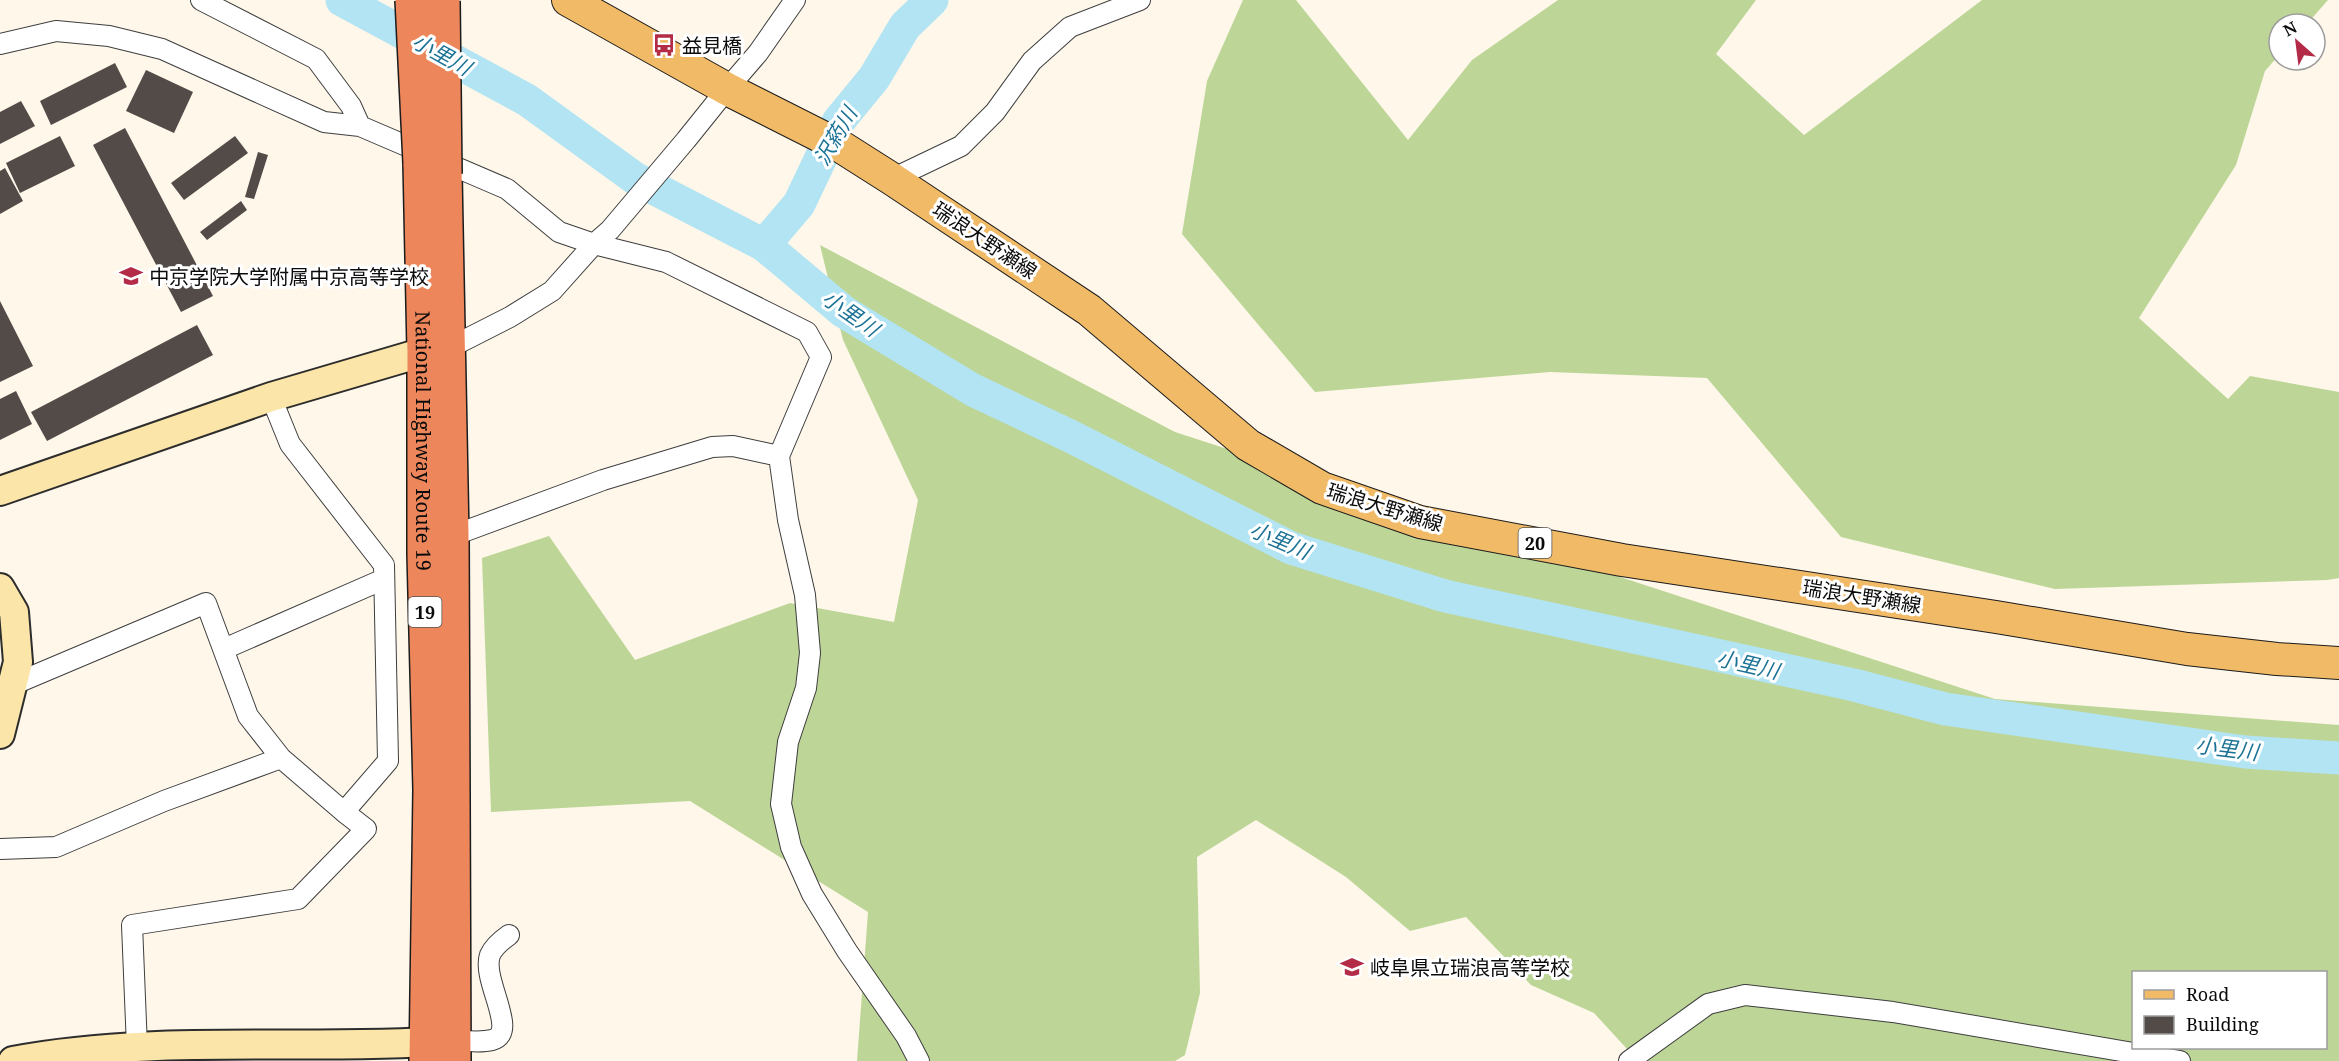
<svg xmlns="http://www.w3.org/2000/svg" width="2339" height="1061" font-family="'Noto Serif','Noto Sans JP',serif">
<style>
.forest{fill:#bdd697;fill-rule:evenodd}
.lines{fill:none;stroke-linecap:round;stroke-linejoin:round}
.river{stroke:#b2e4f3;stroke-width:33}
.building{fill:#534b48}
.street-casing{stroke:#3e3e3e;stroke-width:22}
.secondary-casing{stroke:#2d2d2d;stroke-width:32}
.primary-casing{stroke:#1c1c1c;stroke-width:34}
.highway-casing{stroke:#1c1c1c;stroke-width:36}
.street{stroke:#fff;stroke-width:20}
.secondary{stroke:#fbe5a9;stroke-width:28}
.primary{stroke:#f1ba67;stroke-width:32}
.highway{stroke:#ed865a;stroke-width:33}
.highway-bridge-casing{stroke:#1c1c1c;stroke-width:36;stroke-linecap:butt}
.highway-bridge{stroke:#ed865a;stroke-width:33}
.labels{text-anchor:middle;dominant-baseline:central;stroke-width:6;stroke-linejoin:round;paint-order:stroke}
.shield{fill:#fff;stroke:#545454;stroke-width:1.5}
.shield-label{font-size:18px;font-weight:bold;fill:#0b0b0b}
.poi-label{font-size:20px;fill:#0b0b0b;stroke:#fff;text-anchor:start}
.street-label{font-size:20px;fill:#0b0b0b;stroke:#fff}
.water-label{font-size:21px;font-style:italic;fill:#1c7396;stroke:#fff}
</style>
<rect width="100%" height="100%" fill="#fef7ea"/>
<path class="forest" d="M1243,0H1296L1408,140L1472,60L1558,0H1756L1716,54L1804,135L1982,0H2328L2307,24H2279V55L2265,71L2236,165L2139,318L2228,399L2250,376L2339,392V578L2327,580L2055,589L1841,537L1707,378L1550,372L1315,392L1182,234L1207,81Z
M820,245L1175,432L1995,699L2339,725V1061H1638L1594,1013L1531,985L1466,917L1410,931L1346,877L1256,820L1197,857L1200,993L1185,1055L1175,1061H857L868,912L690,801L491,812L482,558L549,536L635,660L790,603L894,622L918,500L843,340ZM2134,972H2326V1048H2134Z"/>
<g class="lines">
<path class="river" d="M342,0L527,100L636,179L764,245L844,312L973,390L1070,436L1291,548L1445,596L1854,685L1945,709L2245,752L2339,758
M764,245L799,204L838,122L874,78L905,26L932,0"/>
</g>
<path class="building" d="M115,63L127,87L51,125L40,101Z
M146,70L193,92L174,133L126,111Z
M21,101L35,126L0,144V112Z
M125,128L213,296L181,312L93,145Z
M60,136L75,166L20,193L6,163Z
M235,136L248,153L184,200L171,183Z
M258,152L268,155L254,199L245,197Z
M5,168L23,201L0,214V171Z
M241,201L247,210L207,240L200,232Z
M0,301L33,366L0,382Z
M197,325L213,355L47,441L31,412Z
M16,391L32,424L0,440V399Z"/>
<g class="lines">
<g class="street-casing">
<path id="street" d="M201,0L316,59L351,106L360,126
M0,44L56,31L109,36L162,49L324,122L360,126L507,189L559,232L594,244L666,262L807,332L821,357L779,456L788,520L805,595L810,653L806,688L788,742L781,804L791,847L812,894L847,951L906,1036L919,1061
M892,179L961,146L995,112L1032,61L1070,27L1140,0
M441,350L447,349L510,317L552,291L594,244L610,230L686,140L727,89L758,53L795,0
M452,536L603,480L712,447L733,446L779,456
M224,649L384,579
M12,685L206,603L248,716L281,758L344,812
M0,849L56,847L164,801L281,758
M455,1040C466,1041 480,1043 492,1040C520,1033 481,980 490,955C494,946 502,940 509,935
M137,1047L132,925L298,899L366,829L344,812L388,761L384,565L290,444L271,397
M1629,1061L1708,1004L1745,995L1893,1012L2180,1061"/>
</g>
<g class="secondary-casing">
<path id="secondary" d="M0,491L271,397L424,352
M0,588L14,612L18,662L0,734
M13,1061C156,1034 303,1051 447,1041"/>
</g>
<g class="primary-casing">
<path id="primary" d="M568,0L727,89L840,146L892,179L1089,310L1248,445L1322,488L1420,522L1622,560L1996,617L2187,649L2277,659L2339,663"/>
</g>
<g class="highway-casing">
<g id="highway">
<path id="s1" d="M420,163L424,352V554L430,790L426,1061"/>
<path d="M445,174L452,536L454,1061"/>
</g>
</g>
<use href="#street" class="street"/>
<use href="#secondary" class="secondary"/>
<use href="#primary" class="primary"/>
<use href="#highway" class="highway"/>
<g class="highway-bridge-casing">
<path id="highway-bridge" d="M412,0L420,163
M443,1L445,174"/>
</g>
<use href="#highway-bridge" class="highway-bridge"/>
</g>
<defs>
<g id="bus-bare" transform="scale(1.8)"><path d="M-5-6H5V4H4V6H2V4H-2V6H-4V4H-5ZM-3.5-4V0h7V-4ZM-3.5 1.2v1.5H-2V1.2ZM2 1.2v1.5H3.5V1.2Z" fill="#b32b47" stroke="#fff" stroke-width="2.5" paint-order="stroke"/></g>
<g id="school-bare" transform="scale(1.8)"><path d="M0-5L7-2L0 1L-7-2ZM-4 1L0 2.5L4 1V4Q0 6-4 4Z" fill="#b32b47" stroke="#fff" stroke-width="2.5" paint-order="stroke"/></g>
</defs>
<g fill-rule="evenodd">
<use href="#bus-bare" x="664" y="45"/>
<use href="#school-bare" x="131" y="276"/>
<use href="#school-bare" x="1352" y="967"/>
</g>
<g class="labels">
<g class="shield">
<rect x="1518.5" y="528" width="33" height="30" rx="4.5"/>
<rect x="408.5" y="597" width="33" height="30" rx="4.5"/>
</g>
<g class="shield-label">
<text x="1535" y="543">20</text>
<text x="425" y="612">19</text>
</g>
<g class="poi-label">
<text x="682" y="45">益見橋</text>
<text x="149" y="276">中京学院大学附属中京高等学校</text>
<text x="1370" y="967">岐阜県立瑞浪高等学校</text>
</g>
<g class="street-label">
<text transform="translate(985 240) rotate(34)">瑞浪大野瀬線</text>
<text stroke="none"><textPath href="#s1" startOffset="278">National Highway Route 19</textPath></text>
<text transform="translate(1385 507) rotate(17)">瑞浪大野瀬線</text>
<text transform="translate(1862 596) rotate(9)">瑞浪大野瀬線</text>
</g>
<g class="water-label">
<text transform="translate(442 54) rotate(29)">小里川</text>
<text transform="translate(835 136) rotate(-60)">沢葯川</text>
<text transform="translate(851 313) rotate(35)">小里川</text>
<text transform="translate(1280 540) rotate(23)">小里川</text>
<text transform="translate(1748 664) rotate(13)">小里川</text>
<text transform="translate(2227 748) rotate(7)">小里川</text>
</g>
</g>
<rect x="2132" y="971" width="195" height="78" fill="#ffffff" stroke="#9d9d9d" stroke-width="1.5"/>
<rect x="2144" y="990" width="30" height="9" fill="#f1ba67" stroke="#9d9d9d" stroke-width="1.5"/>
<text x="2186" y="1001" font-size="18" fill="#0b0b0b">Road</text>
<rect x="2144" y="1016" width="30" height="18" fill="#534b48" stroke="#9d9d9d" stroke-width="1.5"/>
<text x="2186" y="1031" font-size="18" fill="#0b0b0b">Building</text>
<g transform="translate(2297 42) rotate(332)"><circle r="28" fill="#ffffff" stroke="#9d9d9d" stroke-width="1.5"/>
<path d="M0-4.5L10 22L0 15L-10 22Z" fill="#b32b47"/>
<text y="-9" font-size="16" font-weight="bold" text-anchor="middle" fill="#0b0b0b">N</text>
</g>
</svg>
